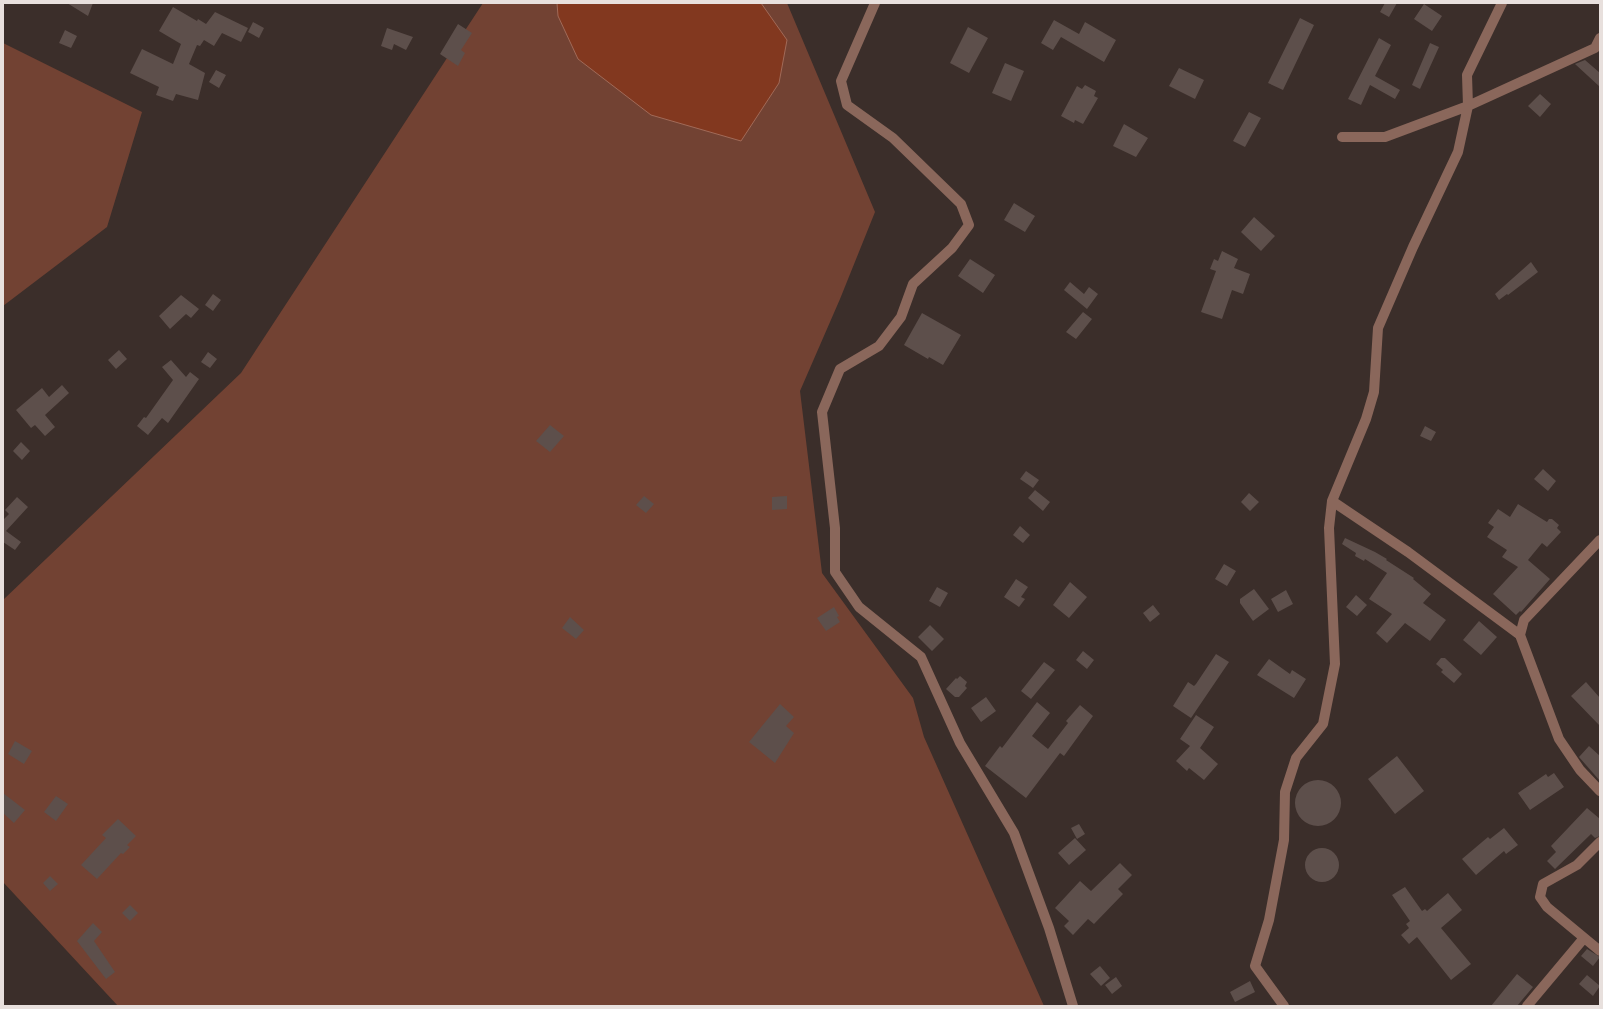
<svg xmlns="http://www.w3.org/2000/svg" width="1603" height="1009" font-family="'Fira Sans Condensed',sans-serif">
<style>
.green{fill:#724233}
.water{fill:#82381f;stroke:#a16a58}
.building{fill:#5d4f4b}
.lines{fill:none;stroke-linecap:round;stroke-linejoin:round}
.minor{stroke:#8a675b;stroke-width:10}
</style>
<rect width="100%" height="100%" fill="#3b2e2a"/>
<path class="green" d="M483,3H787L875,212L840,299L800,391L822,573L913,698L924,737L1044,1006H118L3,882V600L241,373Z
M3,43L142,112L107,227L3,306Z"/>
<path class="water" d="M557,3H761L787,40L779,83L741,141L651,115L578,59L558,16Z"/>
<path class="building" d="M67,3H93L88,16Z
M1385,3H1397L1389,17L1380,12Z
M1424,4L1442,16L1432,31L1414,19Z
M173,7L197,21L198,19L206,24L215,12L248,28L241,42L222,33L214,46L204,40L200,46L197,45L189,64L205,73L198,100L176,94L173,101L156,95L159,87L130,73L142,49L173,64L181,44L159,31Z
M1300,18L1314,25L1283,90L1268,83Z
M1054,20L1079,34L1085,22L1116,40L1104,62L1061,37L1053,50L1041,43Z
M253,22L264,28L259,38L248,32Z
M458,24L472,33L461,50L465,53L458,66L440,54Z
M968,27L988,38L969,73L950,63Z
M387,28L413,37L406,50L394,44L392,50L381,46Z
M65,30L77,36L71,48L59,43Z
M1379,38L1391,45L1375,76L1400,90L1395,99L1370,85L1361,105L1348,99Z
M1430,43L1439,47L1420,89L1412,85Z
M1585,60L1600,73V87L1575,64Z
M1005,63L1024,71L1011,101L992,93Z
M1179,68L1204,80L1195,99L1169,86Z
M216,70L226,75L219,88L209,82Z
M1085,85L1096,91L1094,96L1098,98L1083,124L1075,120L1074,123L1061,116L1077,86L1082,89Z
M1540,94L1551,104L1540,117L1528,106Z
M1249,112L1261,118L1245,147L1233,141Z
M1124,124L1148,138L1136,157L1113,146Z
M1014,203L1035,216L1025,232L1004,220Z
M1254,217L1275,236L1261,251L1241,232Z
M1222,251L1238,259L1234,268L1250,274L1243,294L1232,290L1222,319L1201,312L1216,271L1210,269L1214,259L1218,261Z
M970,259L995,275L983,293L958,276Z
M1531,262L1538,272L1508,295L1507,294L1499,300L1495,294Z
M1070,282L1084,294L1089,287L1098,294L1087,309L1064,290Z
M213,294L221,300L213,311L205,305Z
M181,295L199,309L191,318L186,314L170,329L159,316Z
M1083,312L1092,319L1076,339L1066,332Z
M922,313L961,335L943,365L929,357L928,359L904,345Z
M119,350L127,359L116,369L108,360Z
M208,352L217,359L210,368L201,362Z
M171,360L186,377L190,372L199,379L168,423L162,418L148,435L137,426L144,417L146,418L173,380L162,367Z
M62,385L69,393L45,415L55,427L45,436L35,425L31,428L16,410L42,388L49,397Z
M550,425L564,436L550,452L536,441Z
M1425,426L1436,432L1431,441L1420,436Z
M21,442L30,451L22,460L13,451Z
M1543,469L1556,481L1548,491L1534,479Z
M1026,471L1039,480L1033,488L1020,479Z
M1035,490L1050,502L1043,511L1028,498Z
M1249,493L1259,502L1250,511L1241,502Z
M644,496L654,504L646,513L636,505Z
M787,496V509L772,510V497Z
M17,497L28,507L6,531L21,542L15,550L3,542V520L9,514L5,510Z
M1518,504L1547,522L1549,519H1552L1559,525L1557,528L1561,532L1547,547L1542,543L1528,560L1550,579L1521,612L1520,611L1516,615L1493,594L1518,567L1502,557L1507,550L1487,537L1494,527L1488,523L1498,509L1510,517Z
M1020,526L1030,535L1023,543L1013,535Z
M1345,538L1375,552L1387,559L1386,560L1414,578L1413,579L1431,594L1423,603L1446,620L1430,641L1405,623L1387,643L1376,633L1392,614L1369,599L1387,573L1365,559L1364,561L1355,556L1356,553L1342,544Z
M1224,564L1236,571L1227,586L1215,579Z
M1016,579L1028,587L1021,597L1025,599L1019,607L1004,597Z
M1070,582L1087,597L1069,618L1053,605Z
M937,587L948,593L940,607L929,601Z
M1254,589L1269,609L1253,621L1240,603V599Z
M1286,590L1293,604L1278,612L1271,599Z
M1356,595L1367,605L1357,616L1346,607Z
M1153,605L1160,614L1150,622L1143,613Z
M834,607L839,616L837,617L840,622L826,631L817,618Z
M570,617L584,630L576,639L562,628Z
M1479,621L1497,637L1481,655L1463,640Z
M930,625L944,639L932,651L918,637Z
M1083,651L1094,660L1087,669L1076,660Z
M1216,654L1229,662L1191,718L1173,706L1188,682L1194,686L1196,684Z
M1441,658H1445L1462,674L1454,683L1441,672L1443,670L1436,664Z
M1269,659L1290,674L1292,670L1306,679L1294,698L1257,675Z
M1044,662L1055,670L1031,699L1021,691Z
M960,676L967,682L965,686L967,688L959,697H955L946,689L956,678L957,679Z
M1586,682L1600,698V726L1571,696Z
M986,697L996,711L981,722L971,708Z
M1037,702L1050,713L1032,736L1048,749L1068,723L1066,721L1080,705L1093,716L1064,756L1060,753L1026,798L985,766L1000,746L1002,748Z
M780,704L794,717L786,726L794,733L775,763L749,742Z
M1196,715L1214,727L1200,748L1218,764L1204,780L1189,768L1187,771L1176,761L1190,746L1180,739Z
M15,741L32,751L24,764L8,754Z
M1589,746L1600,756V781L1579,757Z
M1397,756L1424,791L1395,814L1368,779Z
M1554,773L1564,787L1530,810L1518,793L1546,774L1548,777Z
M1295 803a23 23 0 1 1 46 0a23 23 0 1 1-46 0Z
M3,793L25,810L14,823L3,813Z
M56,796L68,804L56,821L44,812Z
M1587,808L1600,819V836L1595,838L1591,834L1555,869L1547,861L1556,852L1551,846Z
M118,819L136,836L127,845L130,847L123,854L121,853L97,879L81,865L106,838L102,835Z
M1079,824L1085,834L1077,839L1071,828Z
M1504,828L1518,845L1506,854L1504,851L1476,875L1462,859L1488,837L1490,839Z
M1075,838L1086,850L1069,865L1058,853Z
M1305 865a17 17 0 1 1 34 0a17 17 0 1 1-34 0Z
M1120,863L1132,875L1118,889L1123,894L1094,924L1088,919L1073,935L1064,926L1069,921L1055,908L1080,881L1091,891Z
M50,876L58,884L50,891L43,883Z
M1405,887L1422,911L1425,909L1427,911L1448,893L1462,910L1441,928L1471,964L1451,980L1417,937L1409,944L1401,935L1409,928L1406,924L1410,921L1392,895Z
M130,905L138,913L130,921L122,913Z
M93,923L102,932L94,941L115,972L106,979L77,941Z
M1587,949L1600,957L1593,966L1581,956Z
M1100,966L1110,978L1101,986L1090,974Z
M1517,974L1533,987L1517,1006H1491Z
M1587,975L1600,986L1593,996L1579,984Z
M1116,977L1122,986L1112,994L1105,985Z
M1250,981L1255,992L1235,1002L1230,992Z"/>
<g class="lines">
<path class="minor" d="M875,3L841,81L847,105L893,138L961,204L969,225L952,248L913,284L901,317L879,346L840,369L822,412L835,528V572L859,607L921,657L960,743L1014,833L1049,928L1073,1006
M1342,137H1385L1468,106L1595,48L1600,38
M1332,501L1408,552L1520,635
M1600,540L1524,620L1520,635L1559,739L1580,770L1600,791
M1600,842L1577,865L1543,884L1540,897L1547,907L1600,951
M1284,1006L1255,966L1269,920L1284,840L1285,792L1296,758L1323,724L1335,664L1329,528L1332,501L1366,419L1374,392L1378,328L1413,247L1458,152L1468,106L1467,75L1502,3
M1527,1006L1584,938"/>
</g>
<rect width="1603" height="1009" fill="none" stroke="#e8e0dd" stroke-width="8"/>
</svg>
